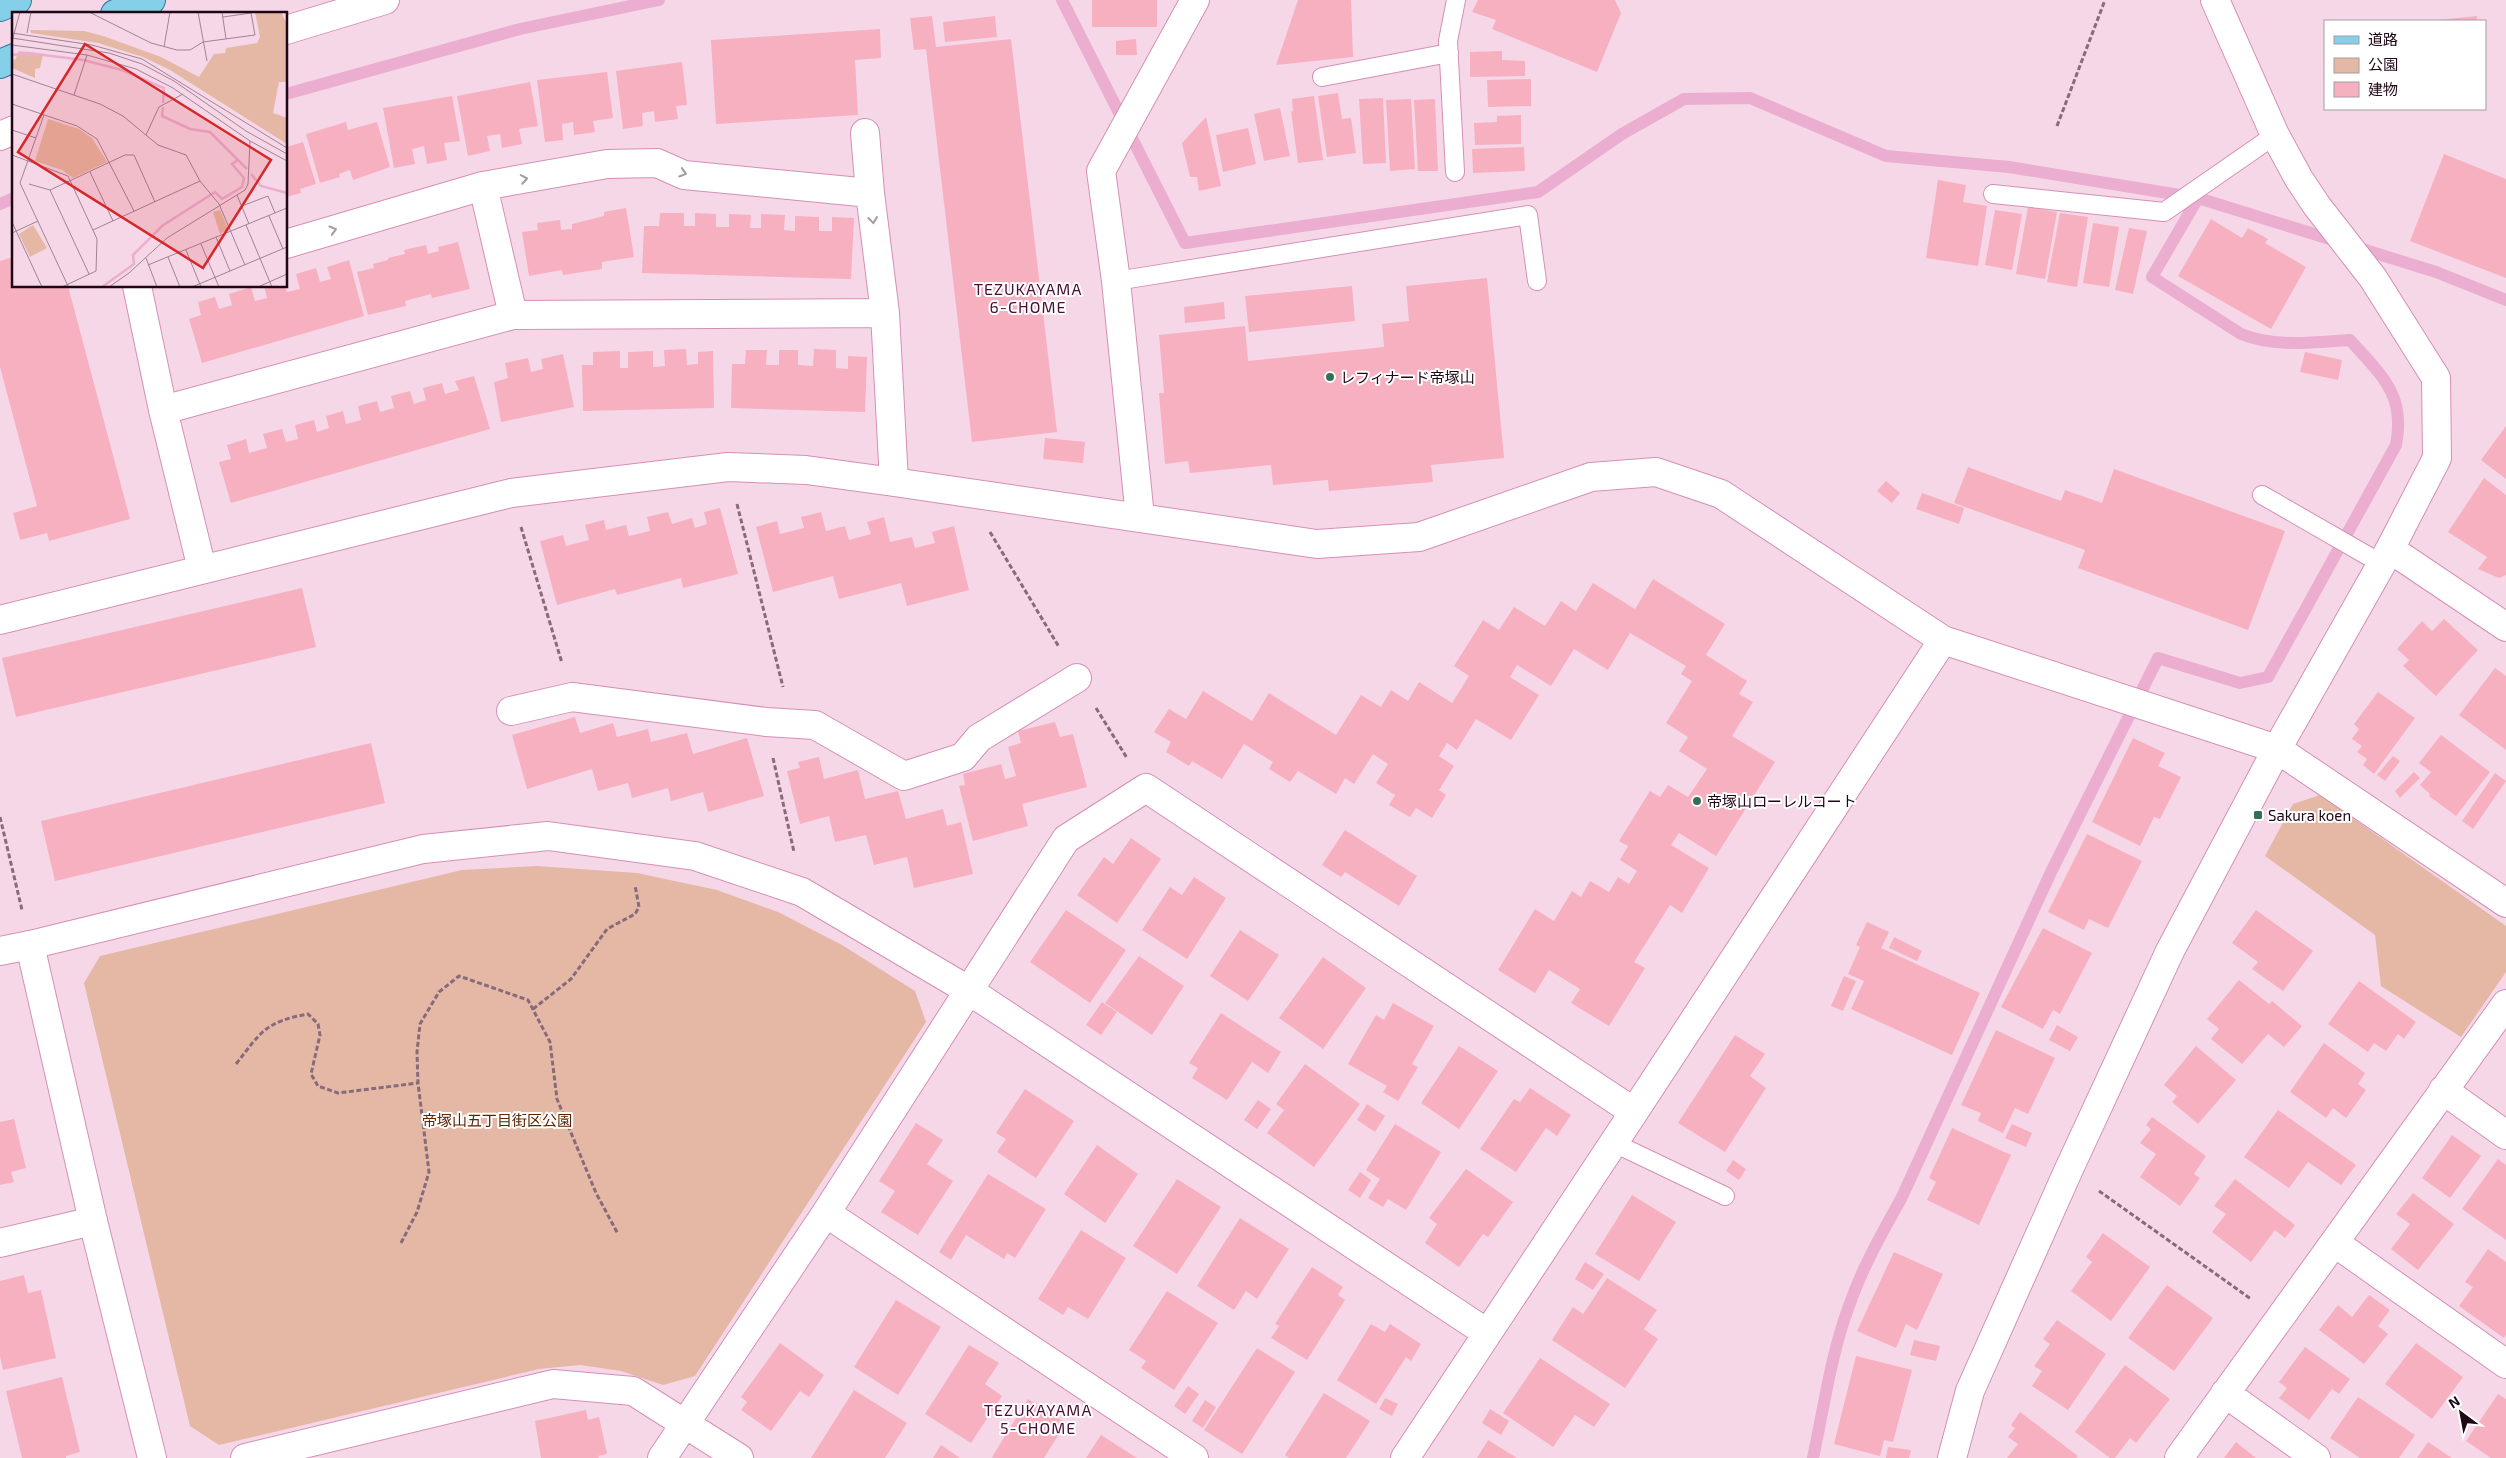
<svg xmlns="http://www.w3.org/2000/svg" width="2506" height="1458" font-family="'Exo 2','Noto Sans JP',sans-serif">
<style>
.green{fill:#e5b8a5}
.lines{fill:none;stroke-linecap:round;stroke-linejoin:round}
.stream{stroke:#ebadd0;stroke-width:12}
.building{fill:#f7b0c0}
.lane-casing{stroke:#d58fb7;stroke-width:20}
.street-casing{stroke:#d58fb7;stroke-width:30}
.secondary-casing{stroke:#d58fb7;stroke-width:30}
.primary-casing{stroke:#2c7594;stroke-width:30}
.path{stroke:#876b7b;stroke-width:3;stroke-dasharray:5 2.5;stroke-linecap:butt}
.lane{stroke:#fff;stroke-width:18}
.street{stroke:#fff;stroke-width:28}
.secondary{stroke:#fff;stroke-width:28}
.primary{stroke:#85d0e8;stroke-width:28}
.oneway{stroke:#a59ba1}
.poi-dot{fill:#356e56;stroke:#fff;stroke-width:2}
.labels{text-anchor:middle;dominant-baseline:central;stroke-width:4;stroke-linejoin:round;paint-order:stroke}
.poi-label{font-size:15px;fill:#1e0615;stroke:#fff;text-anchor:start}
.park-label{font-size:15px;fill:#5b2203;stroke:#fff}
.neighbourhood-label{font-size:16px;letter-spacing:1px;fill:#490f36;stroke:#fff}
.inset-river{fill:none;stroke:#ebadd0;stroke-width:2.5}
.inset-road{fill:none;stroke:#a08394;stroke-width:1}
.view{fill:#d62828;fill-opacity:0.15;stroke:#d62828;stroke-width:2.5}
.inset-edge{fill:none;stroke:#1e0615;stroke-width:2.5}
</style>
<rect width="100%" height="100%" fill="#f6d7e8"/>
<path class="green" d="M2320,795L2506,926V972L2461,1037L2381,986L2375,935L2265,856L2293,804Z
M537,866L637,873L717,890L778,912L842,945L915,991L926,1022L695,1376L663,1385L621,1371L580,1365L539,1369L219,1445L190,1426L84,983L100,956L462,870Z"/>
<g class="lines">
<path class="stream" d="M1062,0L1185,243L1538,192L1622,134L1684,99L1750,98L1886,156L2009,167L2198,198L2436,272L2506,300
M286,94L520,29L659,0
M0,204L14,198
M1813,1458C1824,1407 1831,1354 1849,1306C1862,1268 1882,1233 1901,1199L2051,872L2158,658L2240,683L2268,677L2396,445C2406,394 2381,375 2350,340C2314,342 2276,348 2241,334L2152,277L2198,198"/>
</g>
<path class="building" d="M1092,0H1157V27H1092Z
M1298,0H1351L1353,57L1276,65Z
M1478,0H1615L1621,13L1597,72L1492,29L1496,20L1472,12Z
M932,16L936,47L1011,39L1057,432L972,442L926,49L914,50L910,18Z
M995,16L997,37L945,42L943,22Z
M2477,16V21H2438V20Z
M880,29L881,58L855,60L858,115L716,124L711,40Z
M1136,39L1137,55H1116V41Z
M1502,51V60L1525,61V76L1470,77V52Z
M682,62L687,105L676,106L678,119L655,122L654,111L642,113L643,126L623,129L616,71Z
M607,72L613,118L593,121L595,132L574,135L573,122L562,124L563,140L545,142L537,80Z
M1531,79V106L1488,107L1487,80Z
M530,82L538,126L519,129L522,144L502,148L500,134L487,136L490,151L468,156L457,96Z
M1338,93L1342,119L1351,118L1356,153L1327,157L1318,96Z
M452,96L460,141L444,143L447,160L427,164L424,146L412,149L415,164L394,168L383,108Z
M1314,96L1323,160L1298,163L1291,111L1293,112L1292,99Z
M1383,98L1386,163L1363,164L1359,99Z
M1411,99L1415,169L1390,171L1386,100Z
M1435,99L1438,171H1418L1414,100Z
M1280,108L1290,156L1264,161L1254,114Z
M1521,115V144L1475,145L1474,123L1497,122V116Z
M1206,117L1221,186L1199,191L1197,177H1190L1182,143Z
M346,122L348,130L377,122L390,167L353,180L350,170L339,174L340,177L320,183L306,134Z
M1248,128L1256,164L1223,172L1216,135Z
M303,142L316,184L300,189L301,193L286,197V147Z
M1524,147L1525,171L1473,173L1472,149Z
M2444,154L2506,179V278L2410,241Z
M1938,180L1966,185L1963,202L1987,206L1978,266L1926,258Z
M2028,207L2057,212L2045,279L2016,274Z
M626,208L634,257L602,262V269L563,275L562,270L529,276L522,232L538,230L537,223L560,220L561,230L572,229V224L604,216V212Z
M1995,210L2022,214L2012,270L1985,265Z
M660,213H684V226H695V213L716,214V227H729V214L751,215L750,228H761V214L785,215L784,230L795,231V216L819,217V231H832V217L854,218L851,279L642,273L644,226H659Z
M2060,213L2088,217L2077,287L2047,282Z
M2211,219L2242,238L2248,228L2268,239L2265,243L2306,267L2271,329L2178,276Z
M2093,223L2119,227L2109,287L2083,283Z
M2129,228L2147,231L2133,294L2115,290Z
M458,242L470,289L432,298L431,294L405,301L406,306L368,315L357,272L374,268L373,264L388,260V258L405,254L404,250L426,245L428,254L439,251L438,247Z
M14,257V286H68L130,519L49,541L47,533L20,540L13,513L37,506L0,367V261Z
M349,260L364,316L202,363L189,319L201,315L198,302L215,297L219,309L232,305L229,294L251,287L255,301L267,298L264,286H285L287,292L300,289L296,274L316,268L320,282L331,279L327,267Z
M1487,278L1504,458L1431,465L1433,482L1329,491L1328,480L1273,485L1271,465L1190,473L1188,461L1165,464L1159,393H1164L1159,335L1245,326L1248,361L1384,347L1382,324L1409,321L1406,286Z
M1352,286L1355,321L1249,332L1245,296Z
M1224,302L1225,319L1185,323L1184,307Z
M686,349L687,365L698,364V352L713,351L714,408L583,411L582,365H593V352L620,351V368H628V352L653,351V367L665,366L664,350Z
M814,349L836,350V368L848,369V356L867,357L865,412L731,408L732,364H745L746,350H767L766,365H779V350H798V365L813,366Z
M2305,352L2342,360L2338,380L2300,372Z
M563,354L574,407L501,422L494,382L508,378L505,363L528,358L531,372L543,369L541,359Z
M474,376L490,429L231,503L219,462L231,459L227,445L246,439L249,453L267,448L263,434L282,429L286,442L298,439L295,425L314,420L317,432L329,428L326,416L343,411L346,424L361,420L358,406L377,401L380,412L394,408L391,396L410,391L414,404L426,400L423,388L442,383L445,394L459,390L455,381Z
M2506,426V479L2481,460Z
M1045,438L1085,442L1083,463L1043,459Z
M1968,467L2061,501L2065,490L2102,503L2114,469L2285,531L2248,630L2078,568L2085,550L1954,503Z
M2484,478L2506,495V575L2499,578L2478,569L2487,557L2448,532Z
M1886,481L1900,493L1892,503L1877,491Z
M1922,493L1964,508L1959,524L1916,509Z
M720,508L738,574L683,588L681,578L617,595L615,589L557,605L540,541L563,535L566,546L589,540L585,525L604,520L606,530L626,525L629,536L650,531L647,517L668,512L672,524L692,518L695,528L707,524L704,512Z
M821,512L826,531L845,526L849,540L871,534L867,522L884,517L890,542L912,537L915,548L935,543L932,532L954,526L969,590L907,606L901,583L839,599L833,576L773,592L756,527L777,521L780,534L804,528L801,517Z
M1653,579L1725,624L1706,655L1747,681L1739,694L1753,702L1732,736L1775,762L1716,856L1679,833L1671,845L1709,868L1682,913L1670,905L1634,962L1645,968L1609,1026L1571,1003L1580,989L1549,970L1535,993L1498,970L1535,909L1554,921L1572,891L1581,897L1590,881L1609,892L1618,877L1629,884L1637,871L1620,860L1628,846L1619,841L1650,791L1660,797L1668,785L1688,797L1707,769L1679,751L1688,737L1666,723L1692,681L1681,674L1686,666L1630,633L1608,670L1574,649L1551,686L1517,665L1510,677L1539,695L1511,740L1476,719L1457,750L1447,743L1439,756L1454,766L1439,790L1446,795L1432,818L1416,808L1410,817L1389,805L1395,795L1376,783L1388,764L1373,754L1354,784L1345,778L1336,794L1298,771L1290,782L1269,769L1273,762L1244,744L1222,779L1192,761L1189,766L1166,752L1171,742L1154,732L1169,709L1186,719L1203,691L1252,721L1269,693L1336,735L1361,695L1381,707L1391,690L1408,701L1419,682L1452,703L1469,676L1454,666L1483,620L1499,630L1514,607L1545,626L1561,601L1576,611L1593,583L1635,609Z
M302,588L316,647L16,717L2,658Z
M2444,619L2478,650L2436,696L2403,666L2409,660L2397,649L2422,621L2432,631Z
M2495,668L2506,676V750L2459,715Z
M2378,692L2415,718L2374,774L2363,765L2367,759L2357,752L2362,746L2352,739L2359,729L2354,724Z
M575,717L580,733L613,723L617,737L648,729L651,742L687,733L693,754L747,738L764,796L708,812L703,792L671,801L668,788L632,798L628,783L598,791L592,769L527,789L512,735Z
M1055,722L1060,737L1073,734L1087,787L1022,804L1028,826L973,841L959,786L965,785L963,774L1001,764L1005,779L1016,776L1008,747L1021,743L1018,731Z
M2441,735L2490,772L2456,816L2429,796L2430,794L2420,785L2431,772L2419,763Z
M2133,738L2165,753L2158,766L2181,777L2160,819L2154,817L2140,846L2092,822Z
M371,743L385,803L55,881L41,821Z
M2393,756L2400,761L2385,781L2377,775Z
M819,757L824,779L858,770L865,799L898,791L906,819L943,809L947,826L961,822L973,874L914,888L907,857L874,865L866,835L835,842L829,816L800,824L787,771L800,768L798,762Z
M2414,772L2420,778L2400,798L2395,791Z
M2495,773L2506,781L2473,829L2462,821Z
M1345,830L1417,876L1399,906L1345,872L1341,877L1322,865Z
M2087,834L2142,861L2108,928L2089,919L2084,930L2048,912Z
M1131,838L1161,859L1117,923L1077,895L1104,857L1113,864Z
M1194,877L1226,898L1187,959L1142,930L1170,887L1182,895Z
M1066,910L1126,950L1090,1003L1030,962Z
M2256,910L2313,951L2283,991L2252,969L2258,962L2232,943Z
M1867,922L1889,932L1881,948L1980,993L1952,1055L1851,1009L1864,981L1848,974L1860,947L1856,945Z
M2043,928L2092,953L2060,1014L2053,1010L2043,1029L2001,1007Z
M1240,930L1279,955L1248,1001L1210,976Z
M1894,937L1922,951L1917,961L1889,948Z
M1139,956L1184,986L1152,1035L1105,1003Z
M1323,957L1366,988L1323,1049L1279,1018Z
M1844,976L1856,981L1843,1011L1831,1006Z
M2239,980L2269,1004L2272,1001L2302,1026L2284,1047L2268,1034L2242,1064L2211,1039L2219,1029L2207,1019Z
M2359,981L2416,1022L2404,1039L2398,1034L2386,1051L2374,1043L2368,1052L2328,1024Z
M1102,1002L1117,1012L1101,1035L1086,1025Z
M1393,1003L1434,1026L1412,1064L1418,1067L1398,1101L1383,1092L1387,1086L1348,1064L1376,1015L1384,1020Z
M1221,1013L1281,1052L1268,1073L1252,1062L1227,1100L1192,1078L1198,1068L1189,1063Z
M2057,1025L2078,1037L2070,1051L2049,1040Z
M1996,1030L2055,1058L2028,1114L2015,1108L2003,1133L1978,1121L1981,1113L1961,1105Z
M1735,1035L1765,1054L1750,1076L1766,1088L1725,1152L1678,1123Z
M2324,1043L2365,1073L2358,1084L2366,1090L2346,1118L2333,1108L2326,1118L2290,1092Z
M1459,1046L1498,1071L1459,1129L1421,1103Z
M2196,1046L2236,1080L2198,1124L2172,1102L2177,1096L2164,1085Z
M1305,1064L1360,1104L1314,1167L1267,1133L1284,1110L1276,1104Z
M1530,1088L1571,1115L1557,1136L1546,1128L1516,1172L1480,1149L1514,1099L1520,1102Z
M1025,1089L1074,1121L1036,1178L997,1152L1006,1139L996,1133Z
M1258,1100L1271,1109L1257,1129L1244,1120Z
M1367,1104L1385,1116L1375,1132L1357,1120Z
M2278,1110L2356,1165L2341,1185L2308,1162L2289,1188L2244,1157Z
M2152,1117L2206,1156L2194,1174L2200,1178L2180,1206L2140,1177L2156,1154L2140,1143L2151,1129L2146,1125Z
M14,1119L26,1168L11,1172L14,1182L0,1185V1122Z
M916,1123L943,1140L927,1164L953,1181L918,1235L881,1212L895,1191L879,1181Z
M1395,1124L1441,1152L1406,1210L1388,1199L1383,1207L1368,1198L1380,1179L1366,1170Z
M2012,1124L2032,1133L2026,1147L2005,1138Z
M1952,1128L2011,1155L1979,1225L1927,1200L1936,1182L1929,1178Z
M2452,1135L2481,1156L2450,1198L2422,1178Z
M1097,1145L1138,1174L1105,1223L1064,1194Z
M2498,1159L2506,1165V1240L2462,1209Z
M1733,1160L1746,1169L1739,1180L1726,1171Z
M1466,1169L1513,1202L1488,1237L1483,1234L1459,1267L1425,1243L1437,1224L1429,1218Z
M1360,1172L1371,1180L1360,1198L1348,1190Z
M988,1174L1046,1209L1015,1258L1007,1253L1004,1259L966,1235L951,1260L939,1252Z
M1177,1179L1221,1207L1177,1274L1133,1246Z
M2235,1179L2295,1225L2285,1238L2275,1230L2251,1262L2212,1232L2226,1214L2214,1206Z
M2413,1193L2454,1224L2418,1270L2391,1249L2410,1224L2396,1214Z
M1632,1195L1676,1222L1639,1281L1595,1254Z
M1240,1218L1289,1249L1257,1299L1246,1291L1234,1310L1197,1286Z
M1081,1230L1126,1258L1088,1319L1068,1307L1063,1315L1038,1299Z
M2103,1233L2150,1267L2111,1321L2071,1291L2092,1262L2086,1257Z
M2488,1249L2506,1262V1335L2504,1338L2459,1306L2473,1287L2465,1282Z
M1894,1252L1943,1274L1917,1330L1906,1324L1896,1348L1857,1331Z
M1585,1262L1604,1274L1593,1290L1575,1279Z
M1312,1267L1343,1287L1338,1295L1345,1300L1307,1360L1271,1338L1279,1326L1275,1324Z
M24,1275L28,1293L41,1290L56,1358L3,1370L0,1356V1281Z
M1607,1278L1657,1310L1644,1329L1658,1339L1625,1388L1552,1340L1573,1307L1583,1314Z
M2167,1285L2213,1318L2174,1371L2128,1338Z
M1167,1291L1218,1323L1174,1390L1141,1368L1146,1361L1129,1350Z
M2369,1295L2390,1310L2378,1326L2388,1334L2364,1364L2319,1330L2338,1305L2352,1317Z
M896,1300L941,1327L898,1395L854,1367Z
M2057,1320L2106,1354L2068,1410L2032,1386L2042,1371L2034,1366L2050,1344L2043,1339Z
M1371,1324L1385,1332L1390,1324L1421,1344L1411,1361L1406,1357L1376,1404L1337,1380Z
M1914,1340L1940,1346L1936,1361L1910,1355Z
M780,1343L824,1375L809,1397L800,1391L771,1431L741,1410L747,1402L741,1397Z
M2416,1343L2463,1377L2432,1419L2385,1384Z
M969,1345L999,1363L985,1384L1002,1396L971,1443L925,1414Z
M2305,1347L2350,1379L2339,1394L2332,1389L2309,1420L2279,1398L2287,1388L2279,1382Z
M1257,1348L1295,1372L1242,1454L1204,1430Z
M1856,1356L1912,1370L1893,1442L1884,1440L1880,1456L1834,1444Z
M1540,1358L1610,1404L1594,1427L1575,1415L1553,1447L1503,1413Z
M2125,1365L2170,1399L2136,1443L2130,1438L2115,1458H2110L2075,1432Z
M62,1377L80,1452L66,1456V1458H22L6,1391Z
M1188,1386L1199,1394L1185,1414L1174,1406Z
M854,1390L907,1423L885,1458H811Z
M1324,1393L1370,1421L1346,1458H1289L1285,1455Z
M2498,1394L2506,1399V1458H2491L2466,1441Z
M2358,1397L2415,1435L2399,1458H2360L2330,1438Z
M1385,1398L1398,1404L1392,1416L1379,1409Z
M1028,1399L1066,1423L1044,1458H994L992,1457Z
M1205,1400L1216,1407L1203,1428L1192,1421Z
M1490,1409L1509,1421L1501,1435L1482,1423Z
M586,1410L588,1420L599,1417L607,1454L598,1456L599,1458H541L535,1421Z
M2020,1412L2078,1456L2076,1458H2007L2018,1444L2008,1437L2015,1428L2011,1425Z
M1101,1435L1137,1458H1086Z
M1488,1440L1517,1458H1477Z
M2236,1442L2256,1458H2224Z
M2428,1442L2452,1458H2417Z
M941,1445L960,1458H933Z
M1888,1447L1911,1450L1909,1458H1886Z"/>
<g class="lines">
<g class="lane-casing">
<path id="lane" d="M1322,77L1449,53
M1455,172L1448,41L1456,0
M1993,194L2164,212L2275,135
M1116,281L1528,215L1537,281
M2262,495L2382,564
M1614,1143L1725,1196"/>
</g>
<g class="street-casing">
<path id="street" d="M865,133L870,193
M483,186L513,315
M286,244L483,186L607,164L657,163L684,175L870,193L885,313L894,482
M137,286L163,410L202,569
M163,410L513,315L885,313
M1140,517L1116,281L1101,171L1195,0
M2390,549L2506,627
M0,620L511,493L728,467L806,470L894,482L1317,544L1419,537L1591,477L1656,472L1721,494L1943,640L2277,749L2506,903
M511,711L572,697L766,722L815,725L904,776L963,757L979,738L1077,678
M30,945L423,849L548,836L695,856L802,892L968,990L1487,1333
M2443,1090L2506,1135
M826,1213L1194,1458
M0,1243L93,1221
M2335,1243L2506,1364
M2225,1393L2316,1458
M245,1458L553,1384L633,1391L739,1458
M662,1458L826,1213L1066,839L1146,788L1634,1112
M1405,1458L1634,1112L1943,640
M1952,1458L1970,1391L2069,1169L2170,951L2277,749L2390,549L2437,458L2436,378L2373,278L2317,206L2299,179L2275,135L2215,0
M2179,1458L2506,1004"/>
</g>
<g class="secondary-casing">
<path id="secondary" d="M286,30L385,0
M0,136L14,130
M0,951L30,945L93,1221L152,1458"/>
</g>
<g class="primary-casing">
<path id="primary" d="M0,7L17,0
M115,14L151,0
M0,64L14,58"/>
</g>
<path class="path" d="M2057,126L2105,0
M737,504L783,687
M521,527L562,663
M990,532L1059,647
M1096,708L1127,758
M773,758L794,852
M0,817L22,910
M533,1009L571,979L607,929L635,914L639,907L635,885
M236,1064C262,1031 265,1022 308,1014L318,1024L320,1035L311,1074L318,1086L338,1093L418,1083
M2099,1191L2251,1299
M401,1243L417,1212L429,1172L418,1083L417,1052L420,1024L439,992L459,976L528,1000L550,1042L557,1099L596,1193L618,1234"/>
<use href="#lane" class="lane"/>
<use href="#street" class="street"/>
<use href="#secondary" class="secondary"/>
<use href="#primary" class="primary"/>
</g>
<defs><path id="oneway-chevron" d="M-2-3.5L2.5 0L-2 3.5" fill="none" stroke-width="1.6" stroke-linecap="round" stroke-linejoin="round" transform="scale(1.25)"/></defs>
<g class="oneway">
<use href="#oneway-chevron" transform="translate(683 173) rotate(17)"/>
<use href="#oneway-chevron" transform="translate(524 179) rotate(-10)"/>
<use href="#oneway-chevron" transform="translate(873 220) rotate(83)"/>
<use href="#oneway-chevron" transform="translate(333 230) rotate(-16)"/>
</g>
<g class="poi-dot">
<circle cx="1330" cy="377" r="5"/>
<circle cx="1697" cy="801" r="5"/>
<rect x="2253" y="810" width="10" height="10" rx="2.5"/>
</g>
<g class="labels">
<g class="poi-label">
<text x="1340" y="377">レフィナード帝塚山</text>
<text x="1707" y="801">帝塚山ローレルコート</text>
<text x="2268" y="815">Sakura koen</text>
</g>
<g class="park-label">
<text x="497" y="1120">帝塚山五丁目街区公園</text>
</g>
<g class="neighbourhood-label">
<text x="1028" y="288">TEZUKAYAMA<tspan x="1028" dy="18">6-CHOME</tspan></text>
<text x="1038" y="1409">TEZUKAYAMA<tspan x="1038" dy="18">5-CHOME</tspan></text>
</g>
</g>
<g transform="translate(12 12)">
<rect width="275" height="275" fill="#f6d7e8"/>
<path d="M243,0H269L275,12V70H267L261,101L275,106V132L158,58L131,45L86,31L19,21L18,18L72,19L91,24L149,45L187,65L202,42L213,41L214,36L245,31L248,25ZM7,39L31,42L28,56L23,57V66L0,56V47L3,48ZM36,107L67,117L80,126L95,150L61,166L50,158L23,149ZM208,198L216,217L208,222L201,200ZM21,213L35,236L18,245L7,222Z" fill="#e5b8a5"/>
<path class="inset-river" d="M0,43L16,41L71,48L110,58L152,76L151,91M151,95L150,104L178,117L198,120L235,157M239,162L249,174L275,181M90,275L122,252L121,243L150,214L203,180L210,187L230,175L232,166L220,152L226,148"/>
<path class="inset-road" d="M77,0L139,31L165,38H178L191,30L243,23L239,1L211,5M186,0L195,49M210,0L214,27M0,21L80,33L130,47L275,136M15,21L19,0M0,26L97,41L130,52L162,69L234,119L275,142M0,29L8,0M0,33L75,43L124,57L161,76L238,129L275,149M152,35L158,0M0,62L88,92L111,104L146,133L174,143L188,169L207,192L233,253M62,83L75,43M0,92L65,114L85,127L122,199M32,103L8,171L56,274M0,118L24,126M134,123L147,95L171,82M0,143L56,164L85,227L84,259L50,275M78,160L101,209M17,172L38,178L77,262M38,178L113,143H122L143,190M225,183L237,212M230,194L256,184L263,201M257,204L271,237M0,210L30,275M234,213L260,275M81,218L188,169M0,221L26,209M204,225L218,259M189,232L207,275M174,238L189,275M156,245L168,275M134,246L145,275M136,253L275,196M97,275L117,261L155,226L233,178L236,172L238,129M180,275L275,235M246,275L275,262"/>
<path class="view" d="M73,32L259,148L191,256L6,140Z"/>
<rect width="275" height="275" class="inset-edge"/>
</g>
<rect x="2324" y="20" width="162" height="90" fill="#ffffff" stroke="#a59ba1"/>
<rect x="2334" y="36" width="25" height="8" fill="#85d0e8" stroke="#a59ba1"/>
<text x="2368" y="45" font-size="15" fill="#1e0615">道路</text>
<rect x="2334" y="58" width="25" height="15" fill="#e5b8a5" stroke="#a59ba1"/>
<text x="2368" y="70" font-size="15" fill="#1e0615">公園</text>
<rect x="2334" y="82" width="25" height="15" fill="#f7b0c0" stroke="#a59ba1"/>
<text x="2368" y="95" font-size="15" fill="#1e0615">建物</text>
<g transform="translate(2461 1413) rotate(328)" stroke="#ffffff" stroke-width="4" paint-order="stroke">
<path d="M0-4L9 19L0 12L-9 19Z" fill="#1e0615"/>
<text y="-8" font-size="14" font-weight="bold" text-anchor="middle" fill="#1e0615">N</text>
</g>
</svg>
